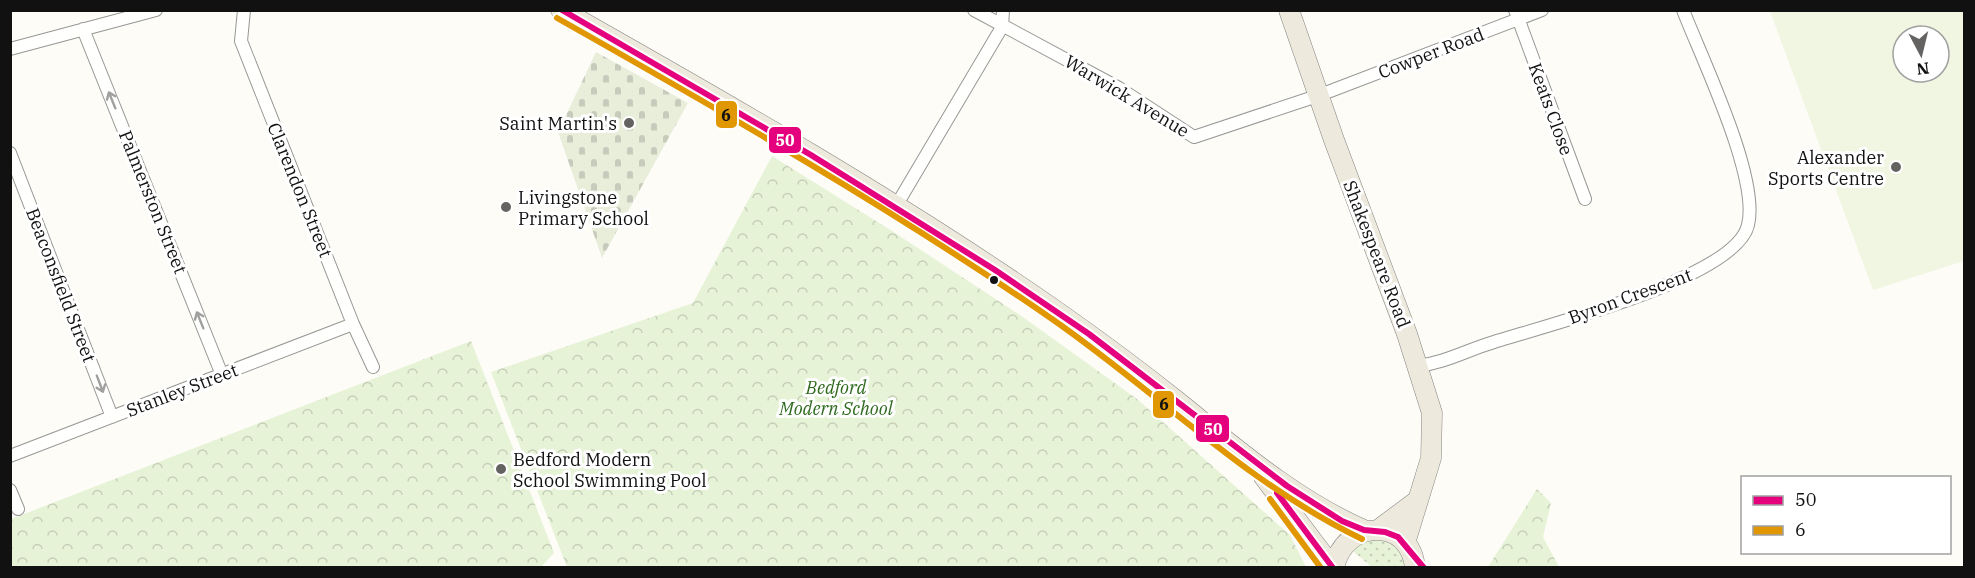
<svg xmlns="http://www.w3.org/2000/svg" width="1975" height="578" font-family="'IBM Plex Serif',serif">
<style>
.grass{fill:url(#grass-dots)}
.cemetery{fill:url(#cemetery-stones)}
.park{fill:url(#park-crowns)}
.pitch{fill:#f0f6e1;fill-rule:evenodd}
.lines{fill:none;stroke-linecap:round;stroke-linejoin:round}
.minor-casing{stroke:#979795;stroke-width:14}
.primary-casing{stroke:#858482;stroke-width:21}
.minor{stroke:#fffffe;stroke-width:12}
.primary{stroke:#ede9dc;stroke-width:20}
.bus-1-casing{stroke:#fff;stroke-width:10}
.bus-2-casing{stroke:#fff;stroke-width:10}
.bus-1{stroke:#e5007d;stroke-width:6}
.bus-2{stroke:#e09702;stroke-width:6}
.oneway{stroke:#a0a09f}
.poi-dot{fill:#646362;stroke:#fff;stroke-width:2}
.bus-dot{fill:#111;stroke:#fff;stroke-width:2}
.labels{text-anchor:middle;dominant-baseline:central;stroke-width:6;stroke-linejoin:round;paint-order:stroke}
.street-label{font-size:18px;fill:#111;stroke:#fff}
.poi-label{font-size:18px;fill:#111;stroke:#fff;text-anchor:end}
.park-label{font-size:18px;font-style:italic;fill:#2f6b1f;stroke:#fff}
.line-badge{stroke:#fff;stroke-width:2}
.badge-label{font-size:16px;text-anchor:middle;font-weight:bold;fill:#fff}
.pale-badge-label{font-size:16px;text-anchor:middle;font-weight:bold;fill:#111}
</style>
<defs>
<pattern id="grass-dots" width="8" height="8" patternUnits="userSpaceOnUse" patternTransform="scale(1.5)"><rect width="8" height="8" fill="#e7f3d7"/><path d="M2 2h.1M6 6h.1" fill="none" stroke="#c5cfb8" stroke-width="1.8" stroke-linecap="round"/></pattern>
<pattern id="cemetery-stones" width="16" height="16" patternUnits="userSpaceOnUse" patternTransform="scale(1.5)"><rect width="16" height="16" fill="#e9eedb"/><path d="M2 7V4a2 2 0 0 1 4 0v3zM10 15v-3a2 2 0 0 1 4 0v3z" fill="#c7cbbb"/></pattern>
<pattern id="park-crowns" width="20" height="18" patternUnits="userSpaceOnUse" patternTransform="scale(1.5)"><rect width="20" height="18" fill="#e7f3d7"/><path d="M2 6a3 3 0 1 1 6 0M12 15a3 3 0 1 1 6 0" fill="none" stroke="#c5cfb8"/></pattern>
</defs>
<rect width="100%" height="100%" fill="#fdfcf7"/>
<path class="grass" d="M1362,539C1385,539 1399,543 1406,567H1372L1349,548Z"/>
<path class="cemetery" d="M596,52L688,103L602,258L558,132Z"/>
<path class="park" d="M772,156L892,231L1020,315L1137,399L1290,535L1306,567H567L491,372L693,303Z
M471,341L554,553L541,567H11V519Z
M1537,489L1551,503L1543,537L1559,567H1488Z"/>
<path class="pitch" d="M1770,11H1964V261L1873,290ZM1903,36H1939V72H1903Z"/>
<g class="lines">
<g class="minor-casing">
<path id="minor" d="M244,10L241,41L353,324L373,367
M974,10L1119,88L1194,137L1320,95L1542,10
M1515,10L1585,199
M83,29L222,375
M10,49L156,10
M10,153L112,417
M896,206L1002,27L1003,10
M1417,366C1445,363 1467,350 1494,342C1544,326 1736,278 1748,225C1760,178 1702,59 1683,10
M10,456L353,324
M10,490L18,509"/>
</g>
<g class="primary-casing">
<path id="primary" d="M561,10C729,105 898,201 1056,311C1099,341 1142,373 1183,406C1241,453 1297,501 1366,531
M1289,10L1334,140L1407,334L1432,413L1431,458L1405,543
M1264,477L1333,568
M1378,530L1417,501
M1334,568C1344,518 1411,517 1415,568"/>
</g>
<use href="#minor" class="minor"/>
<use href="#primary" class="primary"/>
<g class="bus-1-casing">
<path id="bus-1" d="M562,10L811,155L995,270L1089,334L1287,486L1342,521L1364,530L1385,532L1398,537L1424,568
M1277,493L1333,568"/>
</g>
<g class="bus-2-casing">
<path id="bus-2" d="M557,18C725,113 893,209 1052,319C1156,391 1247,484 1362,539
M1270,499L1321,568"/>
</g>
<use href="#bus-1" class="bus-1"/>
<use href="#bus-2" class="bus-2"/>
</g>
<defs><path id="oneway-shaft" d="M-6 0H5M1.5-3L5.5 0L1.5 3" fill="none" stroke-width="1.6" stroke-linecap="round" stroke-linejoin="round" transform="scale(1.5)"/></defs>
<g class="oneway">
<use href="#oneway-shaft" transform="translate(112 100) rotate(-112)"/>
<use href="#oneway-shaft" transform="translate(200 320) rotate(-112)"/>
<use href="#oneway-shaft" transform="translate(100 384) rotate(69)"/>
</g>
<g class="poi-dot">
<circle cx="629" cy="123" r="6"/>
<circle cx="1896" cy="167" r="6"/>
<circle cx="506" cy="207" r="6"/>
<circle cx="501" cy="469" r="6"/>
</g>
<circle class="bus-dot" cx="994" cy="280" r="5"/>
<g class="labels">
<g class="street-label">
<text transform="translate(1431 53) rotate(-21)">Cowper Road</text>
<text transform="translate(1127 96) rotate(31)">Warwick Avenue</text>
<text transform="translate(1551 109) rotate(70)">Keats Close</text>
<text transform="translate(300 190) rotate(68)">Clarendon Street</text>
<text transform="translate(153 202) rotate(68)">Palmerston Street</text>
<text transform="translate(1377 254) rotate(69)">Shakespeare Road</text>
<text transform="translate(61 285) rotate(69)">Beaconsfield Street</text>
<text transform="translate(1630 296) rotate(-20)">Byron Crescent</text>
<text transform="translate(182 390) rotate(-21)">Stanley Street</text>
</g>
<g class="poi-label">
<text x="617" y="123">Saint Martin's</text>
<text x="1884" y="157">Alexander<tspan x="1884" dy="21">Sports Centre</tspan></text>
<text x="518" y="197" text-anchor="start">Livingstone<tspan x="518" dy="21">Primary School</tspan></text>
<text x="513" y="459" text-anchor="start">Bedford Modern<tspan x="513" dy="21">School Swimming Pool</tspan></text>
</g>
<g class="park-label">
<text x="836" y="387">Bedford<tspan x="836" dy="21">Modern School</tspan></text>
</g>
</g>
<g class="line-badge">
<rect x="715" y="100" width="23" height="29" rx="6" fill="#e09702"/>
<rect x="768" y="126" width="34" height="28" rx="6" fill="#e5007d"/>
<rect x="1152" y="390" width="23" height="29" rx="6" fill="#e09702"/>
<rect x="1195" y="414" width="35" height="29" rx="6" fill="#e5007d"/>
</g>
<g class="badge-label">
<text x="785" y="146">50</text>
<text x="1213" y="435">50</text>
</g>
<g class="pale-badge-label">
<text x="726" y="121">6</text>
<text x="1164" y="410">6</text>
</g>
<rect width="1975" height="578" fill="none" stroke="#111111" stroke-width="24"/>
<rect x="1741" y="476" width="210" height="78" fill="#ffffff" stroke="#a0a0a0" stroke-width="1.5"/>
<rect x="1753" y="496" width="30" height="9" fill="#e5007d" stroke="#a0a0a0" stroke-width="1.5"/>
<text x="1795" y="506" font-size="18" fill="#111111">50</text>
<rect x="1753" y="526" width="30" height="9" fill="#e09702" stroke="#a0a0a0" stroke-width="1.5"/>
<text x="1795" y="536" font-size="18" fill="#111111">6</text>
<g transform="translate(1921 54) rotate(173)"><circle r="28" fill="#ffffff" stroke="#a0a0a0" stroke-width="1.5"/>
<path d="M0-4.5L10 22L0 15L-10 22Z" fill="#646362"/>
<text y="-9" font-size="16" font-weight="bold" text-anchor="middle" fill="#111111">N</text>
</g>
</svg>
